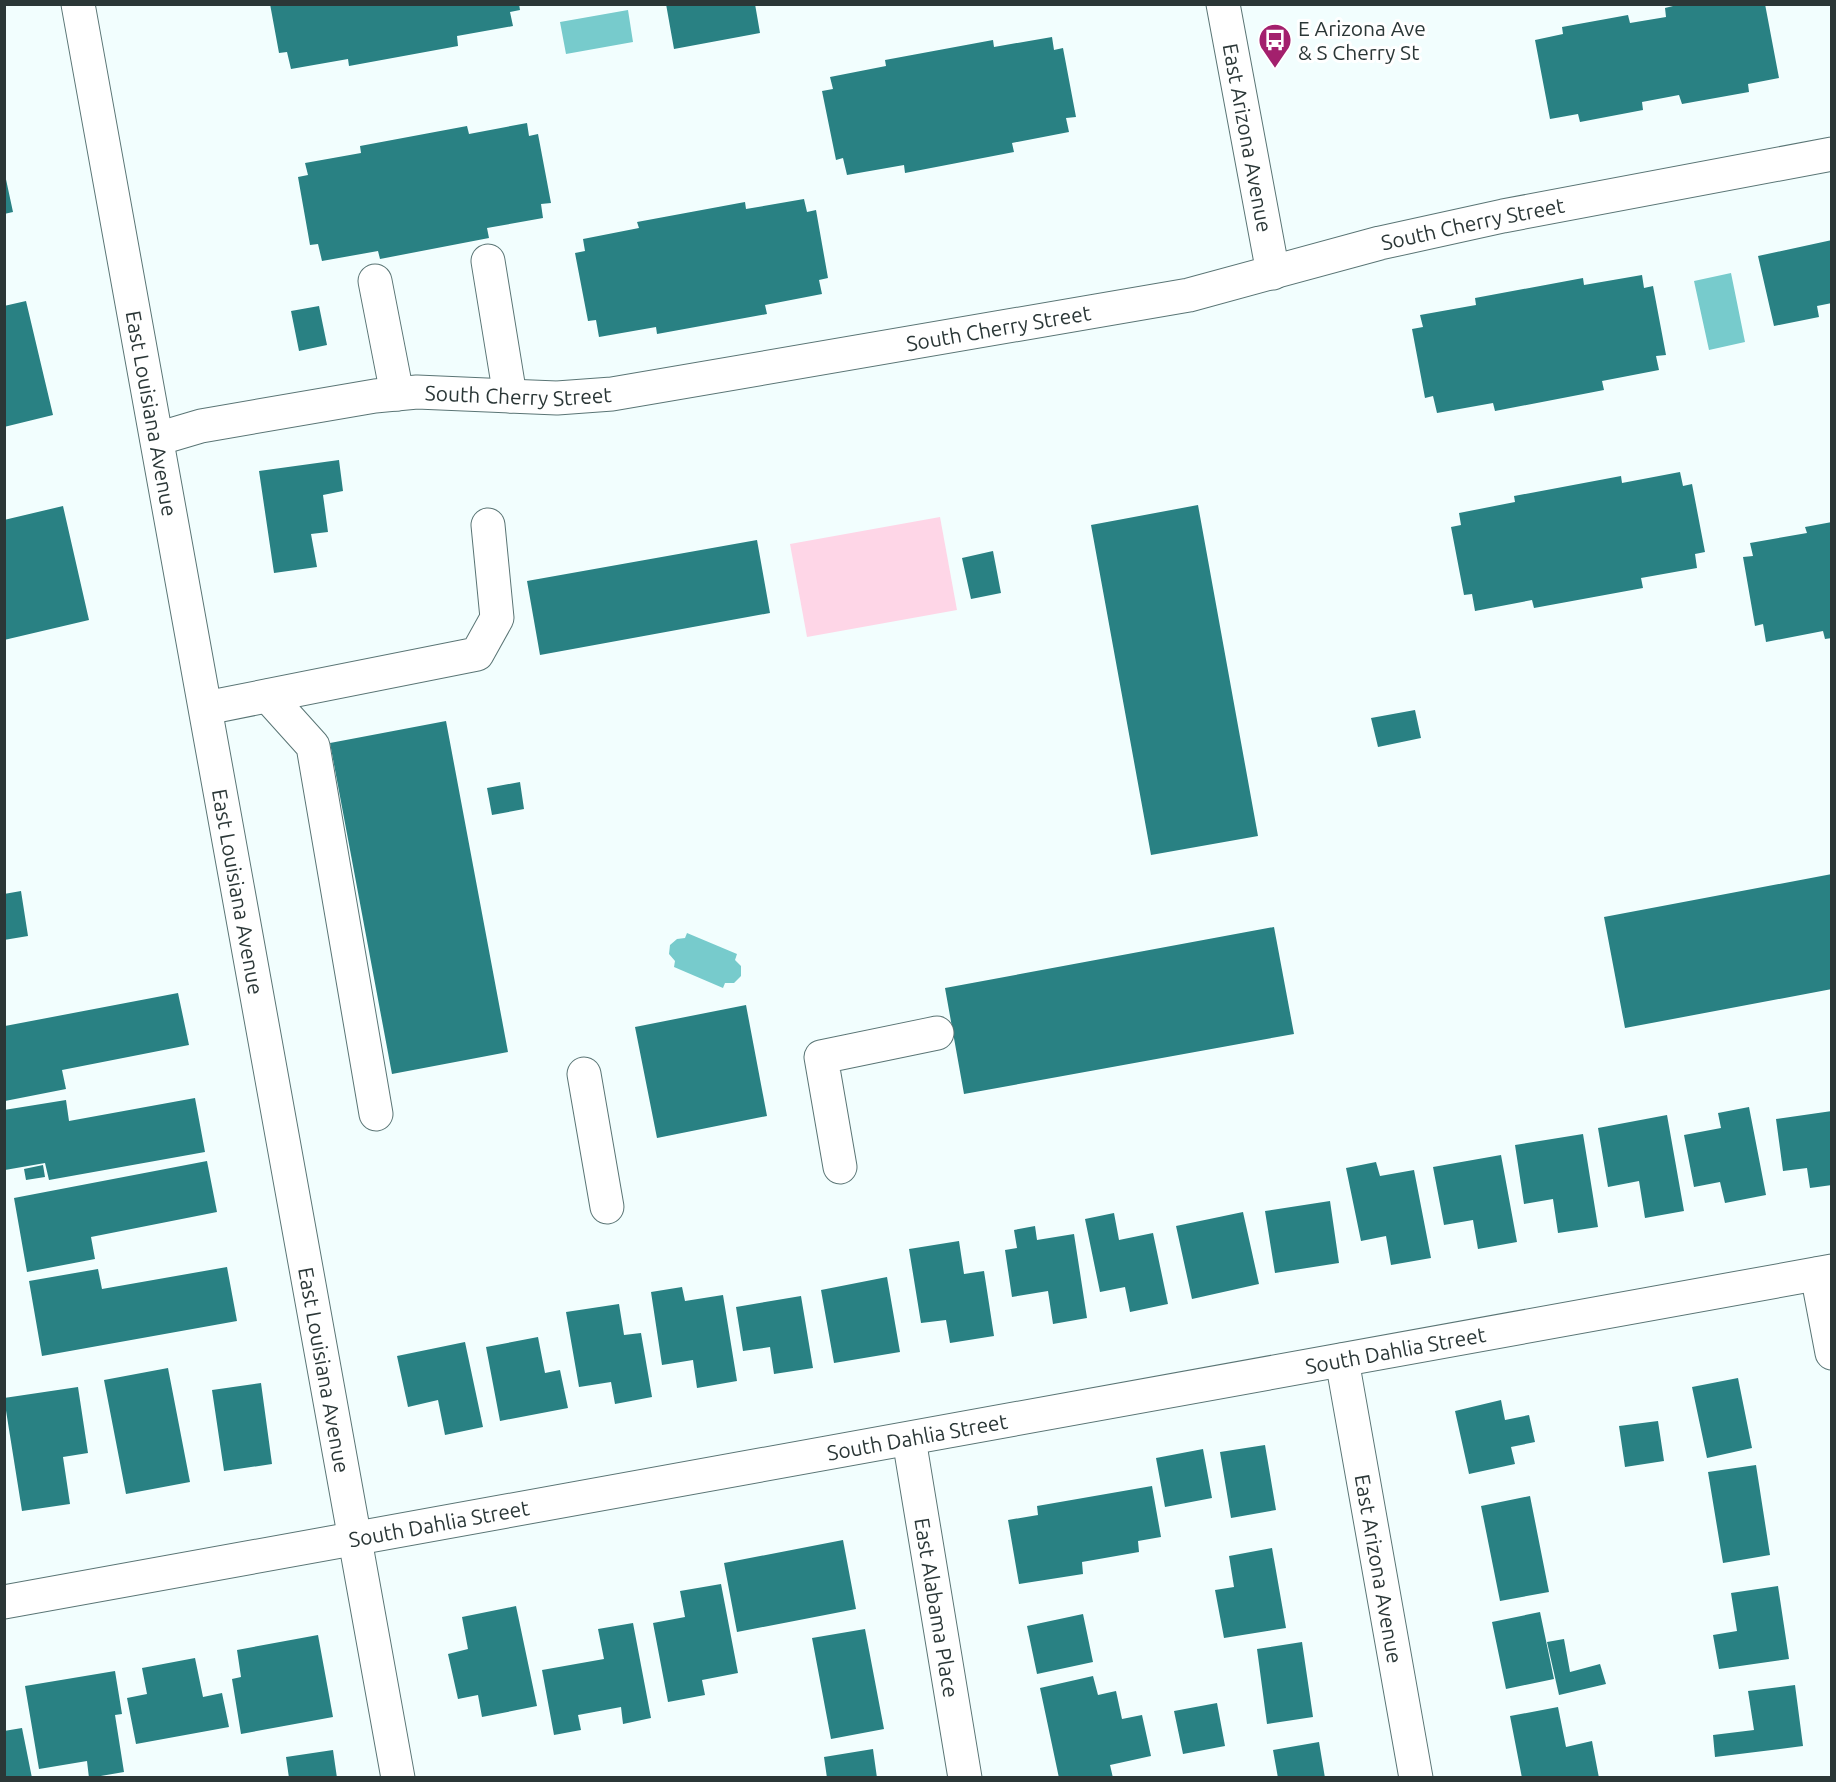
<svg xmlns="http://www.w3.org/2000/svg" width="1836" height="1782" font-family="Ubuntu,sans-serif">
<style>
.green{fill:#fed6e7}
.water{fill:#77cbcc}
.building{fill:#298183}
.lines{fill:none;stroke-linecap:round;stroke-linejoin:round}
.minor-casing{stroke:#5a7575;stroke-width:35}
.minor{stroke:#fff;stroke-width:33}
.labels{text-anchor:middle;dominant-baseline:central;stroke-width:6;stroke-linejoin:round;paint-order:stroke}
.poi-label{font-size:21px;fill:#2b3737;stroke:#fff;text-anchor:start}
.street-label{font-size:21px;fill:#2b3737;stroke:#fff}
</style>
<rect width="100%" height="100%" fill="#f2fefe"/>
<path class="green" d="M940,517L957,610L807,637L790,544Z"/>
<path class="water" d="M628,10L633,42L566,54L560,22Z
M1731,273L1745,342L1709,350L1694,281Z
M687,933L737,954L735,960L741,966V976L734,983H725L723,988L674,967L675,961L669,954L670,945L677,939L685,938Z"/>
<path class="building" d="M270,4H519L520,10L510,12L513,26L457,36L458,46L349,66L348,59L291,69L287,52L279,53Z
M666,4H755L760,33L674,49Z
M1681,4H1765L1779,78L1748,84L1749,92L1682,104L1679,95L1642,102L1643,110L1580,122L1578,114L1550,119L1535,40L1563,34L1562,27L1628,15L1630,23L1666,17L1665,8Z
M1052,37L1054,50L1063,48L1076,117L1066,118L1069,132L1012,143L1014,152L905,173L904,165L847,175L843,158L836,160L822,91L833,89L830,77L886,66L885,60L993,40L994,47Z
M527,123L529,136L538,134L551,203L541,204L543,218L487,228L489,238L380,259L378,251L322,261L318,244L310,245L298,177L308,175L305,163L361,153L360,146L467,126L469,134Z
M4,170L13,212L4,214Z
M804,199L807,212L816,210L828,278L819,280L822,294L765,305L767,314L657,334L656,327L599,337L596,320L588,321L575,253L585,251L583,239L639,228L637,222L745,202L746,209Z
M1832,240V303L1817,306L1819,317L1774,326L1758,256Z
M1642,275L1644,288L1653,286L1666,355L1656,356L1659,370L1602,381L1604,390L1495,411L1493,403L1437,413L1433,396L1425,398L1412,329L1423,327L1420,315L1476,305L1475,298L1583,278L1584,285Z
M26,301L53,415L4,427V306Z
M319,306L327,345L299,351L291,311Z
M339,460L343,491L323,495L328,532L311,534L317,567L274,573L259,471Z
M1680,472L1683,486L1692,484L1705,552L1695,554L1697,568L1641,578L1643,588L1534,608L1532,600L1475,611L1472,594L1464,595L1451,527L1461,525L1459,513L1515,502L1514,496L1621,476L1622,483Z
M1198,505L1258,836L1151,855L1091,525Z
M63,506L89,620L4,640V520Z
M1832,522V638L1825,639L1823,631L1766,642L1763,624L1755,626L1743,557L1753,556L1750,543L1807,533L1805,527Z
M757,540L770,613L540,655L527,581Z
M993,551L1001,593L971,599L962,558Z
M1415,710L1421,738L1378,747L1371,718Z
M446,721L508,1052L392,1074L330,743Z
M520,782L524,809L492,815L487,788Z
M1832,874V989L1625,1028L1604,917Z
M21,891L28,936L4,940V894Z
M1274,927L1294,1034L964,1094L945,988Z
M178,993L189,1045L62,1070L66,1089L5,1101V1026Z
M746,1005L767,1116L657,1138L635,1027Z
M195,1098L205,1152L49,1180L45,1163L5,1170L4,1110L66,1100L69,1121Z
M1749,1107L1766,1195L1725,1203L1720,1182L1694,1187L1684,1135L1721,1128L1718,1113Z
M1832,1111V1185L1810,1188L1807,1168L1783,1171L1776,1119Z
M1667,1115L1684,1211L1645,1218L1639,1181L1608,1187L1598,1128Z
M1583,1134L1598,1227L1558,1233L1553,1199L1524,1204L1515,1145Z
M1501,1155L1517,1242L1478,1249L1473,1220L1444,1225L1433,1167Z
M207,1161L217,1212L91,1237L95,1259L27,1272L14,1198Z
M1376,1162L1380,1176L1414,1170L1431,1258L1391,1265L1386,1236L1361,1241L1346,1168Z
M43,1165L45,1177L26,1180L24,1169Z
M1330,1201L1339,1263L1275,1273L1265,1211Z
M1243,1212L1259,1284L1192,1299L1176,1226Z
M1114,1213L1119,1240L1153,1233L1168,1304L1130,1312L1125,1287L1100,1292L1085,1219Z
M1035,1226L1037,1240L1074,1234L1087,1318L1053,1324L1048,1291L1012,1297L1005,1250L1017,1248L1014,1230Z
M959,1241L964,1274L984,1271L994,1336L950,1343L946,1320L921,1323L909,1249Z
M227,1267L237,1321L42,1356L29,1281L98,1269L102,1289Z
M887,1277L900,1352L834,1363L821,1290Z
M682,1287L685,1301L723,1295L737,1381L697,1388L693,1360L662,1365L651,1292Z
M801,1296L813,1368L774,1374L770,1347L743,1351L736,1307Z
M619,1304L624,1335L641,1333L652,1397L615,1404L611,1382L579,1387L566,1312Z
M538,1337L545,1373L560,1370L568,1408L500,1421L486,1347Z
M465,1342L483,1427L445,1435L438,1400L408,1407L397,1356Z
M168,1368L190,1482L126,1494L104,1380Z
M1738,1378L1752,1448L1707,1458L1692,1387Z
M261,1383L272,1464L224,1471L212,1390Z
M78,1387L88,1453L63,1457L70,1504L22,1511L4,1398Z
M1501,1400L1505,1420L1529,1415L1535,1442L1511,1447L1515,1464L1469,1474L1455,1411Z
M1658,1421L1664,1461L1625,1467L1619,1426Z
M1265,1445L1276,1510L1231,1518L1220,1452Z
M1203,1449L1212,1498L1165,1507L1156,1458Z
M1756,1465L1770,1555L1723,1563L1708,1472Z
M1152,1486L1161,1537L1138,1541L1139,1552L1082,1562L1083,1574L1019,1584L1008,1520L1038,1515L1037,1506Z
M1530,1496L1549,1592L1500,1601L1481,1506Z
M843,1540L856,1609L737,1632L724,1563Z
M1272,1548L1286,1628L1224,1638L1215,1590L1234,1587L1229,1556Z
M721,1584L738,1673L702,1680L705,1695L668,1702L653,1623L685,1617L680,1591Z
M1778,1586L1789,1659L1719,1669L1713,1635L1737,1631L1731,1593Z
M516,1606L537,1706L482,1717L478,1695L458,1699L448,1654L468,1649L462,1617Z
M1540,1612L1554,1679L1506,1689L1492,1622Z
M1083,1614L1093,1662L1037,1674L1027,1626Z
M633,1623L651,1718L623,1724L621,1707L578,1715L581,1730L554,1735L542,1670L604,1659L598,1629Z
M865,1629L884,1729L831,1739L812,1638Z
M318,1635L333,1717L241,1734L232,1679L241,1677L237,1650Z
M1564,1639L1570,1672L1600,1664L1606,1684L1559,1695L1547,1642Z
M1302,1642L1313,1717L1267,1724L1257,1649Z
M195,1658L203,1697L222,1693L229,1727L136,1744L127,1698L147,1694L142,1668Z
M115,1671L122,1714L115,1715L124,1772L89,1778L87,1761L39,1769L25,1686Z
M1093,1676L1098,1695L1116,1691L1122,1719L1142,1715L1151,1756L1110,1765L1113,1778H1059L1040,1688Z
M1795,1685L1803,1746L1715,1757L1713,1735L1754,1730L1748,1691Z
M1217,1703L1225,1746L1183,1754L1174,1711Z
M1558,1707L1566,1747L1592,1741L1599,1778H1522L1510,1716Z
M22,1728L32,1778H4V1731Z
M1319,1742L1325,1778H1278L1273,1750Z
M873,1749L877,1778H827L824,1757Z
M333,1750L337,1778H289L286,1757Z"/>
<g class="lines">
<g class="minor-casing">
<g id="minor">
<path id="s1" d="M78,4L398,1778"/>
<path id="s2" d="M1223,4L1273,273"/>
<path d="M488,261L510,396"/>
<path d="M375,281L397,394"/>
<path id="s3" d="M157,439L201,426L375,396L417,392L557,398L612,394L1189,295L1380,243L1503,216L1832,154"/>
<path d="M268,696L313,746L376,1114"/>
<path d="M206,708L477,654L497,618L488,525"/>
<path d="M584,1074L607,1207"/>
<path d="M840,1167L821,1057L937,1033"/>
<path d="M1817,1274L1832,1353"/>
<path id="s4" d="M1342,1360L1416,1778"/>
<path id="s5" d="M909,1439L965,1778"/>
<path id="s6" d="M4,1602L1832,1271"/>
</g>
</g>
<use href="#minor" class="minor"/>
</g>
<defs>
<g id="bus-pin" transform="scale(1.725)"><path d="M0 17L-7.5 6A9.5 9.5 0 1 1 7.5 6Z" fill="#a3206d" stroke="#fff"/><path d="M-5-6H5V4H4V6H2V4H-2V6H-4V4H-5ZM-3.5-4V0h7V-4ZM-3.5 1.2v1.5H-2V1.2ZM2 1.2v1.5H3.5V1.2Z" fill="#fff"/></g>
</defs>
<g fill-rule="evenodd">
<use href="#bus-pin" x="1275" y="40"/>
</g>
<g class="labels">
<g class="poi-label">
<text x="1298" y="28">E Arizona Ave<tspan x="1298" dy="24">&amp; S Cherry St</tspan></text>
</g>
<g class="street-label">
<text stroke="none"><textPath href="#s2" startOffset="136">East Arizona Avenue</textPath></text>
<text stroke="none"><textPath href="#s3" startOffset="1338">South Cherry Street</textPath></text>
<text stroke="none"><textPath href="#s3" startOffset="852">South Cherry Street</textPath></text>
<text stroke="none"><textPath href="#s3" startOffset="366">South Cherry Street</textPath></text>
<text stroke="none"><textPath href="#s1" startOffset="416">East Louisiana Avenue</textPath></text>
<text stroke="none"><textPath href="#s1" startOffset="902">East Louisiana Avenue</textPath></text>
<text stroke="none"><textPath href="#s6" startOffset="1414">South Dahlia Street</textPath></text>
<text stroke="none"><textPath href="#s1" startOffset="1388">East Louisiana Avenue</textPath></text>
<text stroke="none"><textPath href="#s6" startOffset="928">South Dahlia Street</textPath></text>
<text stroke="none"><textPath href="#s6" startOffset="442">South Dahlia Street</textPath></text>
<text stroke="none"><textPath href="#s4" startOffset="212">East Arizona Avenue</textPath></text>
<text stroke="none"><textPath href="#s5" startOffset="171">East Alabama Place</textPath></text>
</g>
</g>
<rect width="1836" height="1782" fill="none" stroke="#2b3737" stroke-width="12"/>
</svg>
